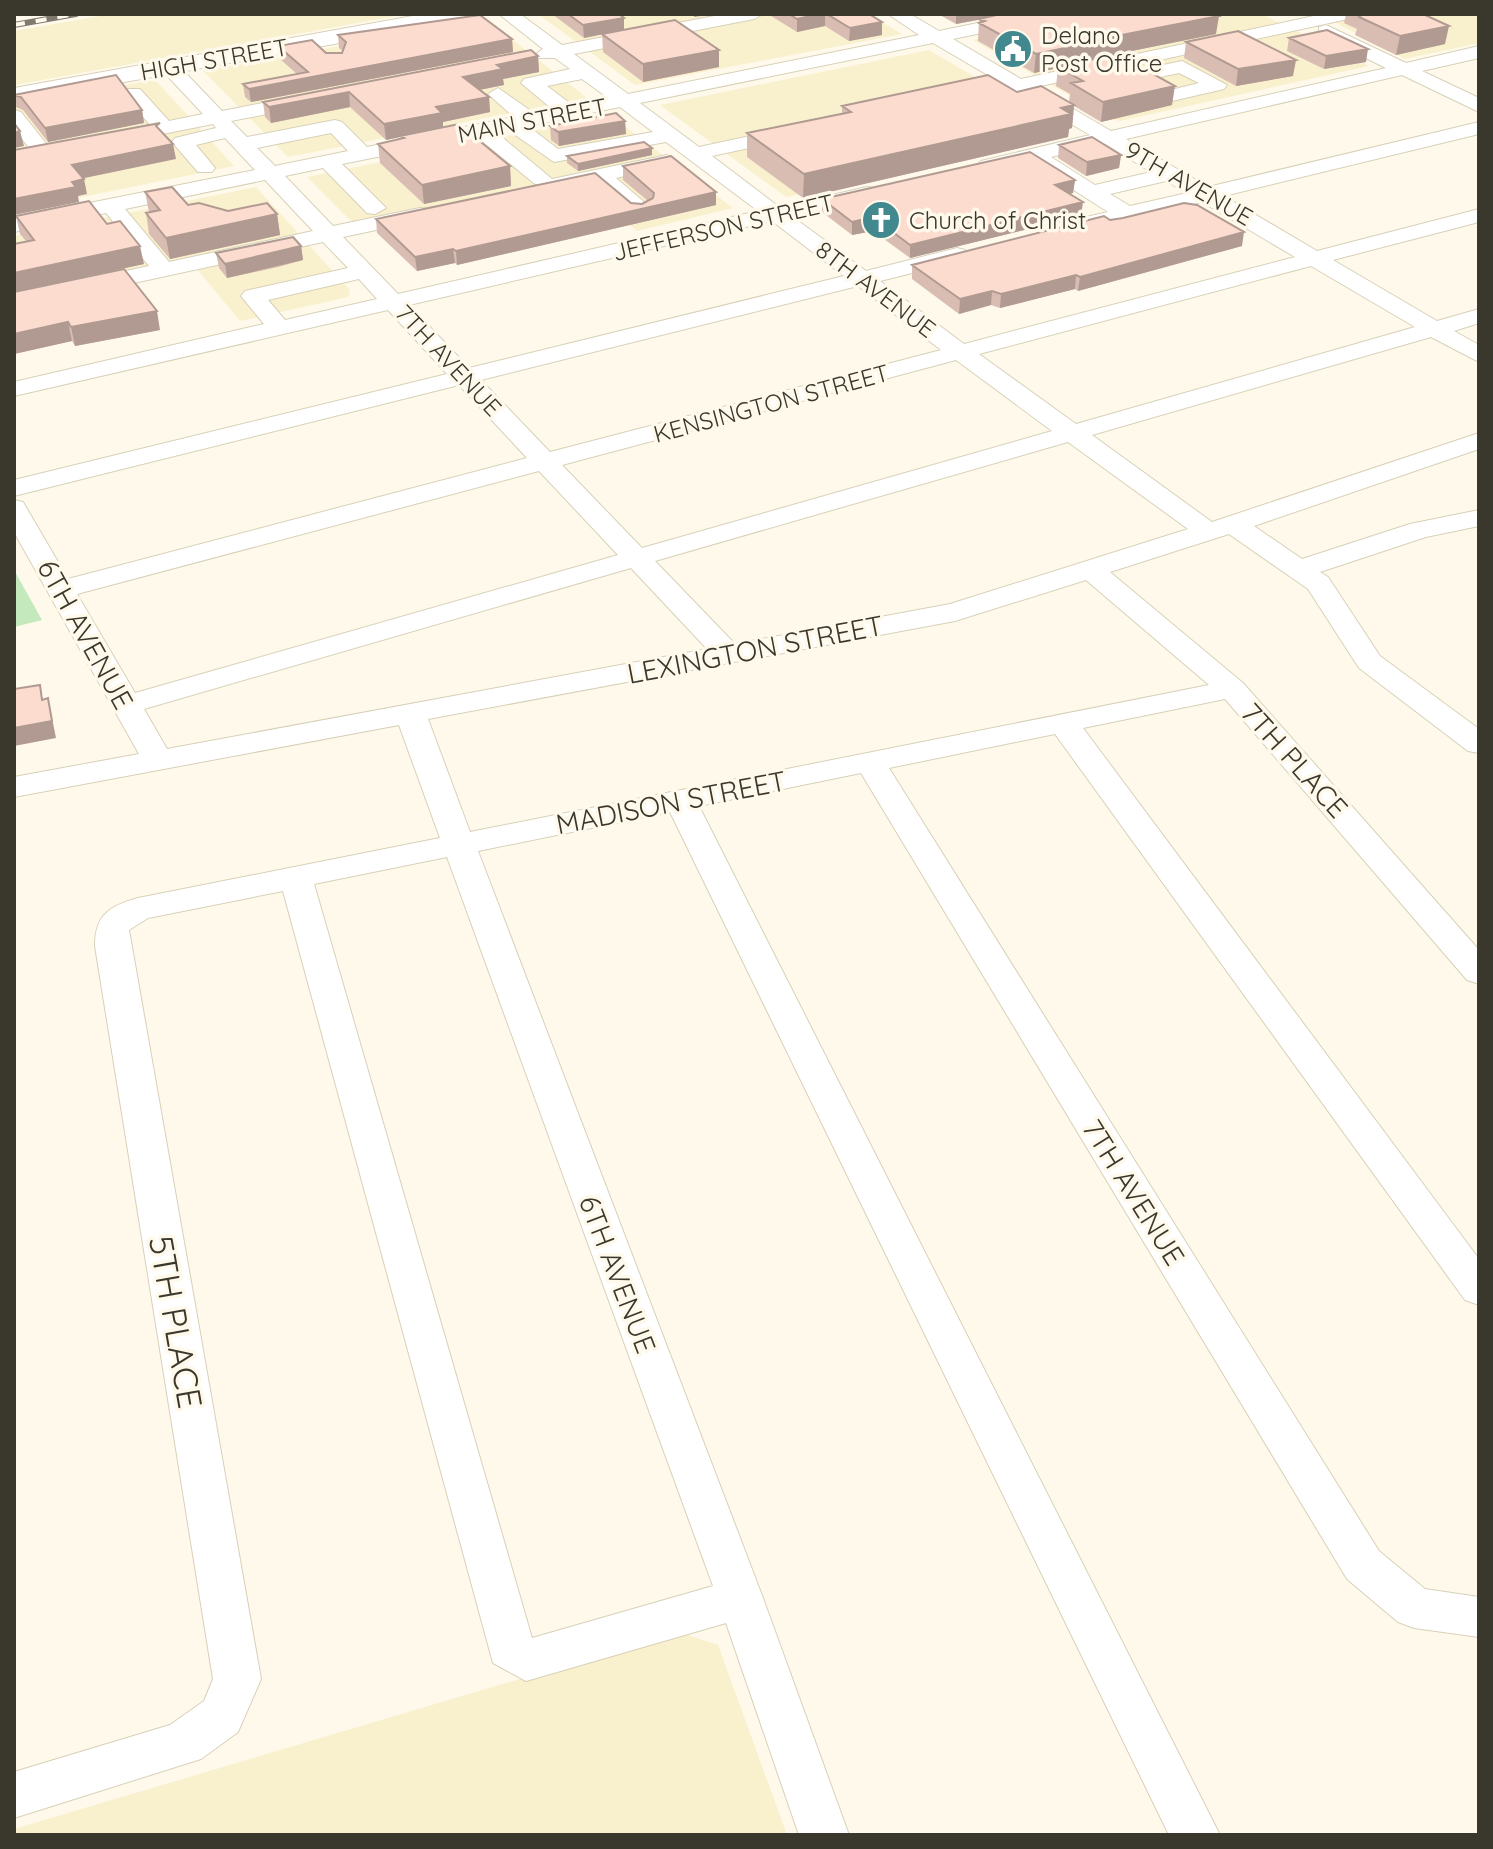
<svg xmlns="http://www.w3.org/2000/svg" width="1493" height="1849" font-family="Quicksand,sans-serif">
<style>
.built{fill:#f9f0ce}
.green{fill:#c4e9bc}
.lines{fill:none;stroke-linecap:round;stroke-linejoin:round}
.minor-casing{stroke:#d8d1b8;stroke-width:2}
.major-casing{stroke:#d8d1b8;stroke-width:2}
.minor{fill:#fff;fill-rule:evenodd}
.major{fill:#fff;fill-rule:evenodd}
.rail-casing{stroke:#7e7a6f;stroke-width:6}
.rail{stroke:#fef9ea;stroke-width:4;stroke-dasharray:11;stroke-linecap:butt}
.wall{fill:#d9bdb2}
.shaded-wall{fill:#b09a91}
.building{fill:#fcdccf;stroke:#b09a91;stroke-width:2}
.labels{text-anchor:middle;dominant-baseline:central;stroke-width:7;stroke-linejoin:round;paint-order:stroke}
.far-poi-label{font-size:24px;fill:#3a372d;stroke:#fef9ea;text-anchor:start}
.far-street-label{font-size:24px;fill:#3a372d;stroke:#fef9ea}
.street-label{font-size:28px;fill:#3a372d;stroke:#fef9ea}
.near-street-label{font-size:34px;fill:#3a372d;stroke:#fef9ea}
</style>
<rect width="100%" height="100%" fill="#fef9ea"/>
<path class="built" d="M112,14H407L14,85V31Z
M538,14H868L902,34L635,85Z
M1101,14H1261L1369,66L1120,121L1111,119L973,40Z
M1319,14H1479V43L1405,59Z
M486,19L587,98L288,157L203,71Z
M929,50L1070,133L786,197L660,105Z
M147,81H156L234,166L14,211V107Z
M610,115L733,208L637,231L575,181L357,227L307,177Z
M256,187L350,290L348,297L240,321L192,263L14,302V236Z
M678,1632L718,1645L787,1835H14V1829Z"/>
<path class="green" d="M14,570L42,620L14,627Z"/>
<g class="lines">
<g class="minor-casing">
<path id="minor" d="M499,14H520L562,45L725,14H763L754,19L574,54L628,94L919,35L888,14H910L939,31L1022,14H1058L1049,19L953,39L1021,79L1323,14H1357L1348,19L1036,87L1111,131L1386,68L1319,35V27L1326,25L1406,63L1479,46V58L1422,71L1479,98V112L1402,75L1126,139L1208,187L1479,122V134L1224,196L1317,251L1479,209V222L1333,260L1437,321L1479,309V323L1454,331L1479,345V362L1431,337L1092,435L1212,522L1479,433V449L1254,526L1302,559L1410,524L1479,510V526L1426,537L1320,572L1328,577L1380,656L1479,729V753L1468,751L1359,668L1308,589L1229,534L1110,572L1243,683L1479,950V984L1467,980L1225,699L1083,728L1479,1259V1305L1465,1300L1055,734L889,768L1379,1551L1425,1589L1479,1597V1637L1414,1628L1398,1622L1347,1579L861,773L699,806L1220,1835H1169L670,812L478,851L763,1598L849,1835H799L726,1623L526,1681L493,1663L283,891L148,918L129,930L261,1679L238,1732L201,1759L14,1818V1772L170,1725L204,1701L213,1679L95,946C95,915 109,906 138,898L440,838L399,725L14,797V777L139,754L14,532V500L23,502L68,579L527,458L459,385L14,496V480L447,374L388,310L14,396V382L264,324L241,296L245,291L348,268L323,242L14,309V295L149,266L106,213L14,232V218L255,170L225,138L196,145L215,168L212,172H198L172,142L175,138L216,128L213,124L117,143L110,141L107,137L110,133L150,125L123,93L126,89H140L169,121L203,114L159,67L169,61L176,63L222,111L308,94L318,100L308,106L231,121L247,137L335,120L342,122L367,147L514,117L488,94L498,88L534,113L552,109L521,83L524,79L570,69L555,58H538L536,54L543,49ZM933,43L1090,135L981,161L978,165L988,171L1030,162L1108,212L1055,224L1052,229L1055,234L1063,236L1202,202L1295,257L964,344L880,281L965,260L968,255L965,250L957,248L866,271L793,217L875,198L878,193L875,188L867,187L779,207L712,156L799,137L802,133L799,129L792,127L699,147L640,103ZM582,79L608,98L572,105L547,86ZM620,107L653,132L558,149L528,126ZM508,130L554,162L666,142L758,211L398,294L343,237L428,219L431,214L428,209L420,208L333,226L285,176L323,168L367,213L375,214L386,208L342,164L477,137L535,184L547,189L554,191L596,182L633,214L641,215L652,209L616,178L674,165L677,161L667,155L552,179L497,133ZM331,133L348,151L275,166L257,148ZM1105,144L1151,172L1095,185L1051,157ZM265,180L313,231L169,262L125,209ZM1166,181L1187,193L1130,206L1110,194ZM772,221L844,276L469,368L409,305ZM1311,266L1415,327L1076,424L979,354ZM359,279L377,299L285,320L268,300ZM858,286L941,350L550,452L481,380ZM956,360L1052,431L642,548L562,465ZM1068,442L1188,529L950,604L735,644L655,561ZM539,471L618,555L135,693L77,594ZM631,568L707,649L167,749L144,709ZM1086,580L1209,685L470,832L428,719L955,621ZM447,857L713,1586L532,1638L314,884Z
M1182,61L1227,85L1224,89L1172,101L1127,76L1130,72ZM1179,73L1199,83L1175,89L1155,78Z
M14,110L21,112L44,141L47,145L44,149H30L14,129Z"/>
</g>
<g class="major-casing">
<path id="major" d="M424,14H472L461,21L14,102V88Z"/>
</g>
<use href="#minor" class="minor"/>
<use href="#major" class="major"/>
<g class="rail-casing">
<path id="rail" d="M14,25L76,14"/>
</g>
<use href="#rail" class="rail"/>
</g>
<path class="wall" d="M552,14H619L624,30L719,50V67L643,82L603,52L602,34L584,38Z
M768,14H869L882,35L849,41L825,26L797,32Z
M938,14H1215L1216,34L1092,59L1172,105L1101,122L1074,106L1072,128L1069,129L1068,137L803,198L747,157V133L842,113V106L1017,92L1069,102L1070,94L1056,86L1058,68L1034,73L978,41L979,20L956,24Z
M1346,14H1423L1445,44L1396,55L1355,35L1357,29L1344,23Z
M338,35L512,39L513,52L251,102L245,97L243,84L297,74L280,59L278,46L326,53H342L343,51L339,48Z
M1289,38L1366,62L1324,69L1287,51Z
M1186,42L1293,76L1236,86L1184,58Z
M538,56L539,72L503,79L504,85L479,90L489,97L490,112L443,122V127L510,166L511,186L424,204L380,163L378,144L401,139V137L386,140L350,107L271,123L265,117L263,102Z
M14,94L142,110L144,123L48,142L23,110L16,107Z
M625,121L626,134L559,146L551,140L550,126Z
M1059,145L1121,155L1119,168L1086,176L1058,158Z
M652,148V155L578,171L567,163V156Z
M623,166L716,205L457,265L455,263L417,271L377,233L376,219L631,203L642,204L648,201L623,180Z
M1075,180L1073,193L1070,194L1081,216L910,258L873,231L852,235L822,212V199Z
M145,192L188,205L228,211L277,214L280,235L170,259L149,234L146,213L149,212Z
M16,216L107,224L144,264L19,291L160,330L75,346L72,341L14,354V244L26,241L20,234Z
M1110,220L1242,246L1078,291L1075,289L1000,308L991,305L959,314L912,279V265Z
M301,246L303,260L278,267L227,278L219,268L216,253Z"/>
<path class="shaded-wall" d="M694,14H714L694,17Z
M820,14H825V26L797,32V19Z
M956,14H1007L956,24Z
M1219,16L1216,34L1092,59V61L1058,67V68L1034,73L1036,54L1091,41Z
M624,18V30L584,38L583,25Z
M882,22V35L849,41L850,28Z
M1449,26L1445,44L1396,55L1400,36Z
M512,39L513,52L251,102L249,89Z
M1368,49L1366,62L1324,69L1326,56Z
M719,50V67L643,82V64Z
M538,56L539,72L503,79L504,85L464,93L463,77L497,65Z
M1296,60L1293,76L1236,86L1238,69Z
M1175,86L1172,105L1101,122L1103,102Z
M349,92L350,107L271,123L269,107Z
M489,97L490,112L443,122V128L386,140L384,124L436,107Z
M1074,105L1072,128L1069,129L1068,137L803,198L804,174Z
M142,110L144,123L48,142L45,128Z
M625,121L626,134L559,146L558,132Z
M20,131L24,146L14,148V133Z
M173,144L176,159L75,180L72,165Z
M652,148V155L578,171V164Z
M1121,155L1119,168L1086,176L1087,162Z
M510,166L511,186L424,204L422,185Z
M84,179L87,194L78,196L79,202L14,215V199Z
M1075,180L1073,193L1054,198L1055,185Z
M716,192V205L457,265L456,251Z
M1083,202L1081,216L910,258V245Z
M277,214L280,235L170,259L166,238Z
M873,217V231L852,235V222Z
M1244,232L1242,246L1078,291L1080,277Z
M140,246L144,264L14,292V273Z
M301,246L303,260L227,278L225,264Z
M453,249L455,263L417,271L415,257Z
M1076,275L1075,289L1000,308L1001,294Z
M992,291L991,305L959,314L960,299Z
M157,311L160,330L75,346L71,327Z
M68,322L72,341L14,354V334Z
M48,698L56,738L14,746V728Z"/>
<path class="building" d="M568,14H619L624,18L583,25Z
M789,14H820L797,19Z
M827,14H869L882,22L850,28Z
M1001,14H1215L1219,16L1091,41L1094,42L1036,54L979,23L985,21L979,19Z
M1363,14H1423L1449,26L1400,36L1359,17Z
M480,15L512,39L249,89L243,84L308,72L278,46L312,40L326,53H342L346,42L338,35Z
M675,20L719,50L643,64L602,34Z
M1327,30L1368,49L1326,56L1289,38Z
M1238,31L1296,60L1238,69L1186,42Z
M531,50L538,56L497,65L503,69L463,77L489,97L436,107L442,113L384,124L349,92L269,107L263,102Z
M1117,54L1175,86L1103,102L1071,83L1083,81L1058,67Z
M116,75L142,110L45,128L21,97L14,95Z
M988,75L1017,92L1041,86L1074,105L1061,108L1071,114L804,174L747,133L851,112L842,106Z
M616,113L625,121L558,132L550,126Z
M14,123L20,131L14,133Z
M160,123L156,126L173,144L72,165L84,179L72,182L76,187L14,199V150Z
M459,124L510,166L422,185L378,144L404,138L400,136Z
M1092,137L1121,155L1087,162L1059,145Z
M644,142L652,148L578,164L567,156Z
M1030,152L1075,180L1055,185L1083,202L910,245L873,217L852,222L822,199Z
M671,156L716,192L456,251L453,249L415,257L376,219L595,173L631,203L642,204L653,198L654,193L623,166Z
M172,187L188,205L199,203L228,211L267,203L277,214L166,238L146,213L160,210L145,192Z
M89,201L107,224L120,221L140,246L14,273V244L34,240L16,216Z
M1184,203L1197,205L1244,232L1080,277L1076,275L1001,294L992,291L960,299L912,265L1104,216L1110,220L1123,218Z
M293,237L301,246L225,264L216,253Z
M124,269L157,311L71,327L68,322L14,334V292Z
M40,685L42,700L48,698L52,721L14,728V689Z"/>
<defs>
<g id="civic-disc" transform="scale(2)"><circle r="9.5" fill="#41898e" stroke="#fef9ea"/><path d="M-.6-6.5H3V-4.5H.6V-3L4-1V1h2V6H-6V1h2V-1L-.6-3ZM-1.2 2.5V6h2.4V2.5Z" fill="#fff"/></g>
<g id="church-disc" transform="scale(2)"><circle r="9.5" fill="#41898e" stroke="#fef9ea"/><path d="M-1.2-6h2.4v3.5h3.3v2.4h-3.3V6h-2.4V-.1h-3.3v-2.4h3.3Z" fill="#fff"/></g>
</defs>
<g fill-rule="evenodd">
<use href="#civic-disc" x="1013" y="49"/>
<use href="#church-disc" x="881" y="220"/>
</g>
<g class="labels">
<g class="far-poi-label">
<text x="1041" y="35">Delano<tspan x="1041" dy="28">Post Office</tspan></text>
<text x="909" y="220">Church of Christ</text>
</g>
<g class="far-street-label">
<text transform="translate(214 59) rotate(-10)">HIGH STREET</text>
<text transform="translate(532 120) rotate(-11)">MAIN STREET</text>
<text transform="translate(1189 183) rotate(30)">9TH AVENUE</text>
<text transform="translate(723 227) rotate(-13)">JEFFERSON STREET</text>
<text transform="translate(876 289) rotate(37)">8TH AVENUE</text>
<text transform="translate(449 360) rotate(47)">7TH AVENUE</text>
<text transform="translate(771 403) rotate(-15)">KENSINGTON STREET</text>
</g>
<g class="street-label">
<text transform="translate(86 634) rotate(61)">6TH AVENUE</text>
<text transform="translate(755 649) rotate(-11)">LEXINGTON STREET</text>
<text transform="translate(1295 760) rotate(48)">7TH PLACE</text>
<text transform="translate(671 802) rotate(-11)">MADISON STREET</text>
<text transform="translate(1134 1192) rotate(58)">7TH AVENUE</text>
<text transform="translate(618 1274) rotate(69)">6TH AVENUE</text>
</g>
<g class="near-street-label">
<text transform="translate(176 1322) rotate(80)">5TH PLACE</text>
</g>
</g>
<rect width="1493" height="1849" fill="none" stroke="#3a372d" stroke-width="32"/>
</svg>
